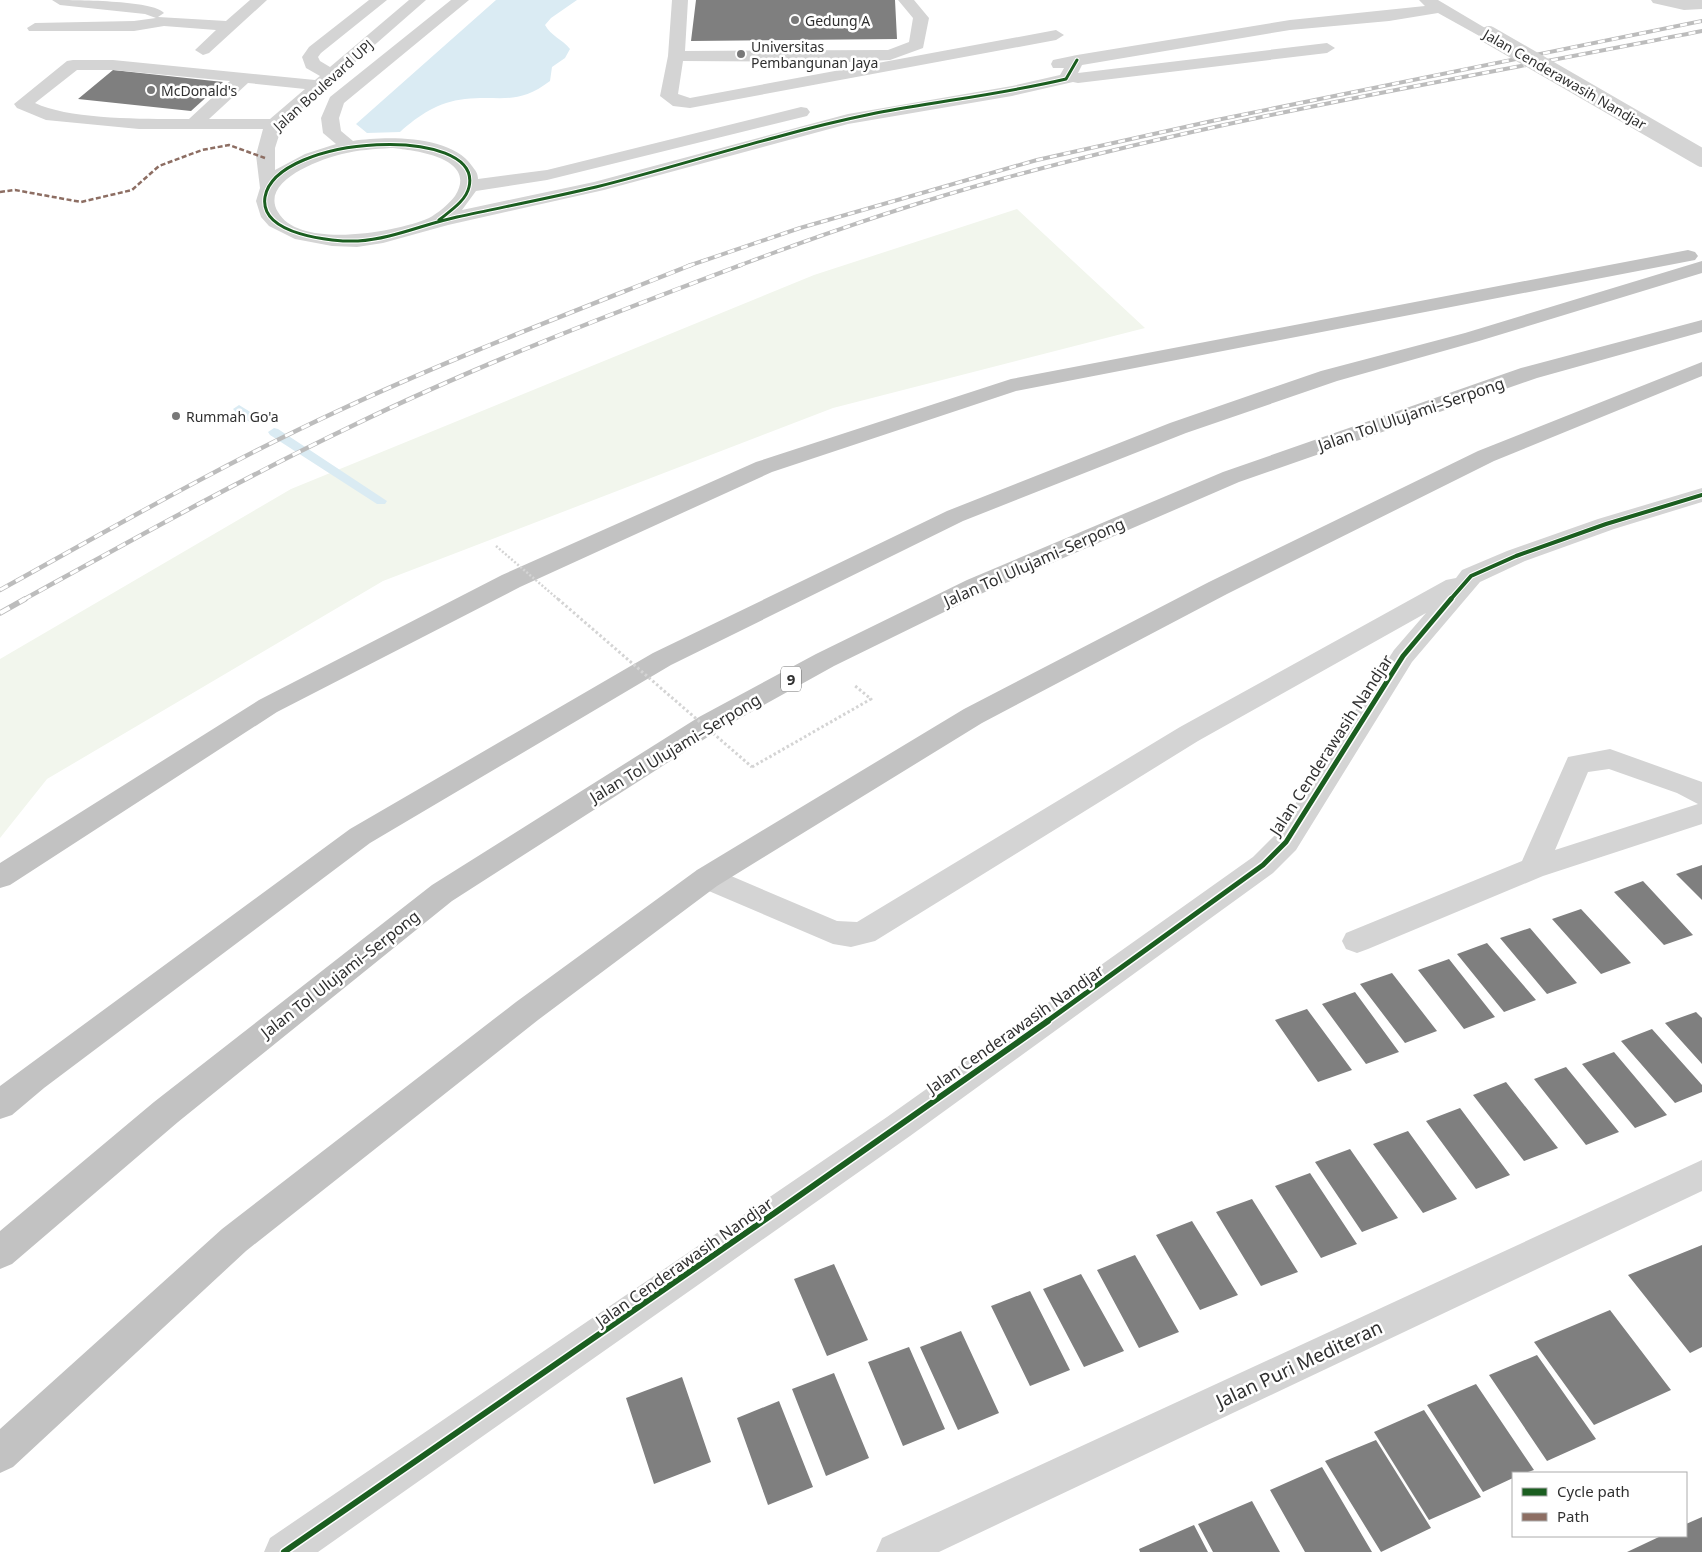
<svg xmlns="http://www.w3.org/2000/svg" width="1702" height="1552" font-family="'Noto Sans',sans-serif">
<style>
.green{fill:#f2f6ed}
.water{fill:#daebf3}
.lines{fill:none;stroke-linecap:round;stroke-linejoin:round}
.stream{fill:#daebf3;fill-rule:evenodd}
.building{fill:#7f7f7f}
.path{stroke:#d4d4d4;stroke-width:3;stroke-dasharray:2.5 2.5;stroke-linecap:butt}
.minor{fill:#d4d4d4;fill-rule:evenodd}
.highway{fill:#c2c2c2;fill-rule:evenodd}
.rail-far2-casing{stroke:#bcbcbc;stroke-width:4}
.rail-far1-casing{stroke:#bcbcbc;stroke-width:4.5}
.rail-casing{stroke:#bcbcbc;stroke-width:5.5}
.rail-far2{stroke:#fff;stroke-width:2.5;stroke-dasharray:7;stroke-linecap:butt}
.rail-far1{stroke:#fff;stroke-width:3;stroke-dasharray:9;stroke-linecap:butt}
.rail{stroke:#fff;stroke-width:4;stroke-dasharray:11;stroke-linecap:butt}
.path-bridge-far1{stroke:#d4d4d4;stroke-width:2.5;stroke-dasharray:2 2;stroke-linecap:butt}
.path-bridge{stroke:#d4d4d4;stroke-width:3;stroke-dasharray:2.5 2.5;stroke-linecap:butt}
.minor-bridge{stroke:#d4d4d4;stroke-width:18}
.quiet{stroke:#8d6e63;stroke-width:2.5;stroke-dasharray:5 2.5;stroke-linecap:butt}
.cycleway-far3-casing{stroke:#fff;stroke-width:5}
.cycleway-far2-casing{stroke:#fff;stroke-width:6}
.cycleway-far1-casing{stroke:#fff;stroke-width:8}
.cycleway-casing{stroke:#fff;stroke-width:9}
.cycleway-far3{stroke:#1b5e20;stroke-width:3}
.cycleway-far2{stroke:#1b5e20;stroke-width:4}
.cycleway-far1{stroke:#1b5e20;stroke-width:5}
.cycleway{stroke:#1b5e20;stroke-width:6}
.poi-dot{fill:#787878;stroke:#fff;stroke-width:2}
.labels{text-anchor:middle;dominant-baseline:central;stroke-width:5;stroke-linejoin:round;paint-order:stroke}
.far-poi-label{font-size:14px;fill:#303030;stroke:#fff;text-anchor:start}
.far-street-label{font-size:14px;fill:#303030;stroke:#fff}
.shield{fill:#fff;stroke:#6e6e6e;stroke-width:1}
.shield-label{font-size:15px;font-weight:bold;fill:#303030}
.street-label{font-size:16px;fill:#303030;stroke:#fff}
.near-street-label{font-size:19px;fill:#303030;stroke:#fff}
</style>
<rect width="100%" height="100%" fill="#fff"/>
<path class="green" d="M1017,209L1145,328L833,408L383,581L47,779L0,838V659L291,489L814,275Z"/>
<path class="water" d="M496,0H577L551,18L545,25C551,36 562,39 570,49L565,58L552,67L550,81C517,106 501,95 465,99C438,102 419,115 400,132L367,133L356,124Z"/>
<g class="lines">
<path class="stream" d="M239,405L257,416L259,419L257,422C248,424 239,416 233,409Z
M274,428L278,429L387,501L385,504H377L270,435L268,432Z"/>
</g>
<path class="building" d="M696,0H895L897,39L691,41Z
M113,70L223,82L191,111L78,99Z
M1702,865V900L1676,874Z
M1643,881L1693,935L1664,945L1614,892Z
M1581,909L1631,963L1601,974L1552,919Z
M1530,928L1577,983L1547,994L1500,938Z
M1487,943L1536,1000L1504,1012L1457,954Z
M1449,959L1495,1017L1464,1029L1418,970Z
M1392,973L1437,1031L1405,1043L1360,984Z
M1355,992L1399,1052L1366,1064L1322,1004Z
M1307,1009L1352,1070L1318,1082L1275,1020Z
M1696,1012L1702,1018V1064L1665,1023Z
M1652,1029L1702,1085V1092L1675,1103L1621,1041Z
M1614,1052L1667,1115L1635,1128L1582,1064Z
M1566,1067L1619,1132L1586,1145L1534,1079Z
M1506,1082L1558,1148L1524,1161L1473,1095Z
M1460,1108L1510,1175L1476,1189L1426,1121Z
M1408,1131L1457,1199L1423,1213L1373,1144Z
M1350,1149L1398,1218L1362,1232L1315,1162Z
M1310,1173L1357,1244L1321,1258L1275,1186Z
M1252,1199L1298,1272L1261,1286L1216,1212Z
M1192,1221L1238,1295L1200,1310L1156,1235Z
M1702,1245V1347L1690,1353L1628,1275Z
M1135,1255L1179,1332L1139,1348L1097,1270Z
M834,1264L868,1340L827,1356L794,1279Z
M1081,1274L1124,1351L1084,1367L1043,1289Z
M1030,1291L1070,1370L1030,1386L991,1306Z
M1610,1310L1671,1390L1594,1425L1534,1342Z
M961,1331L999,1413L958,1430L920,1347Z
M909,1347L945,1429L903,1446L868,1362Z
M1537,1355L1596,1439L1547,1461L1489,1375Z
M834,1373L869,1458L826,1476L792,1389Z
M682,1377L711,1462L654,1484L626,1398Z
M1476,1384L1534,1470L1525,1473H1513V1478L1483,1492L1427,1405Z
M779,1401L813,1487L768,1505L737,1418Z
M1424,1410L1481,1497L1429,1520L1374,1432Z
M1376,1440L1431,1528L1381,1552L1325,1461Z
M1322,1467L1372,1552H1305L1270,1490Z
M1252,1501L1280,1552H1213L1198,1524Z
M1702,1517V1552H1627L1661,1536H1686V1524Z
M1194,1525L1208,1552H1140L1139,1549Z"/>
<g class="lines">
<path class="path" d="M752,767L871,699L854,685"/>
<path class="minor" d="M52,0C72,0 154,0 164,13L158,17L226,21L250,0H267L209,53L203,55L195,50L216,30L164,26L134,31H29L27,28L35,23L134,21L156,18L145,14L60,5Z
M369,0H387L321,53L318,57L320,61L330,67L409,0H426L282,126L275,148V170L305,154L336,144L323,133L321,118L330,97L451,0H469L344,103L339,118L341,131L353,141C386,136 451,135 472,166C475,170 478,173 478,179L547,170L801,107L807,108L810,112L807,116L547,180L476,191L462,210L594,182L848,114L1012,86L1060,75L1064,68H1053L1051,64L1053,60L1077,55L1290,20L1425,6L1419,0H1438L1497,35L1489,40L1483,38L1438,13L1389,21L1290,30L1082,65L1078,73L1327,43L1335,48L1327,53L1078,83L1073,82L1012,96L848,124L604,190L448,225L383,243L357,247L332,246L295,239L269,226L261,217L256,201L260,188L256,155L263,129H139L46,120L17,108L14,104L67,61L73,60H113L315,80L320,76L306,68L302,57L309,47ZM77,70H113L230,81L189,119C148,119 70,120 35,103ZM248,83L305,89L270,119H209ZM391,148C415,150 479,158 455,196C450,203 437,214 429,218C397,232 299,250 278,212C259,181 321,159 342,154C358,150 374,149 391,148Z
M672,0H688L685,51L888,50L909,42L913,18L898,0H914L929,18L923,48L890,60L848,62L683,61L678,94L690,98L1056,30L1064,35L1056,40L690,108L673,106L660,96L668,56Z
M1651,0H1702V9L1684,10L1653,3Z
M1702,488V502L1614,529L1525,561L1480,582L1412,662L1296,850L1273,873L910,1136L318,1552H264L270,1538L887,1117L1253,857L1276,834L1394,650L1426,613L1198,741L875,941L851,947L833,944L697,886L692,878L697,870L707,867L717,870L837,921L857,922L1180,727L1446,580L1456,578L1462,570L1507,551L1598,519Z
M1610,749L1702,782V824L1543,876L1368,949L1357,953L1346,949L1342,941L1346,933L1522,861L1568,757ZM1609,769L1677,793L1698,804L1555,850L1588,772Z
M1702,1160V1191L939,1552H876L882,1538Z"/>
<path class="highway" d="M1688,250L1695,252L1698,256L1695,260L1016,391L772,472L520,587L277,712L10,885L0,888V863L259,700L502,575L756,462L1011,379Z
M1702,261V273L1479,341L1337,381L1186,433L963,521L671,665L370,843L44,1088L12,1115L0,1119V1086L350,829L653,653L947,511L1170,423L1321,371L1465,333Z
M1702,320V332L1537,378L1239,482L985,592L834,666L717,731L452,901L178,1122L12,1264L0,1269V1231L154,1102L432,885L699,717L816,654L967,580L1223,472L1521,368Z
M1702,362V376L1494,461L1227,594L982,723L717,886L538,1020L246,1251L13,1467L0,1473V1429L222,1229L516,1002L697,870L964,709L1209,582L1478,451Z"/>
<g class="rail-far2-casing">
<path id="rail-far2" d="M688,266L800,228L1037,160L1212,121L1702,21
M738,266C823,234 910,204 998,180C1230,116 1467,78 1702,31"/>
</g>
<g class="rail-far1-casing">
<path id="rail-far1" d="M0,590C112,528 223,464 340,410C454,357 573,312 691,265
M23,600C132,540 241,479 354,425C480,364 611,314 741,265"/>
</g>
<g class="rail-casing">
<path id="rail" d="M0,613L25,599"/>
</g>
<use href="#rail-far2" class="rail-far2"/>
<use href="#rail-far1" class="rail-far1"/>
<use href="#rail" class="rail"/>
<path class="path-bridge-far1" d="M496,546L559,600"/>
<path class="path-bridge" d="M558,599L752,767"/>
<path class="minor-bridge" d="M1489,35L1702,158"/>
<path class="quiet" d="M0,192L15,190L81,202L132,190L159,166L202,150L229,145L265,158"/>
<g class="cycleway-far3-casing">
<path id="cycleway-far3" d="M439,220C450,211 466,201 469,187C484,124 276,134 265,197C259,235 333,242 358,241C392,239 424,224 457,217C503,207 550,198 596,187C656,172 716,153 777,137C809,128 842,120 876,113C939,101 1003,94 1066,79L1077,60"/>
</g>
<g class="cycleway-far2-casing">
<path id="cycleway-far2" d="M1450,600L1471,576L1516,556L1606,524L1702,495"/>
</g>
<g class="cycleway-far1-casing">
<path id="cycleway-far1" d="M1046,1022L1263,865L1286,842L1403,656L1451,599"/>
</g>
<g class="cycleway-casing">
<path id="cycleway" d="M284,1552L776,1212L1048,1021"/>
</g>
<use href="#cycleway-far3" class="cycleway-far3"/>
<use href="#cycleway-far2" class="cycleway-far2"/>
<use href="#cycleway-far1" class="cycleway-far1"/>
<use href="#cycleway" class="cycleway"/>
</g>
<g class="poi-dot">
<circle cx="795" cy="20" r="5"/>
<circle cx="741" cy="54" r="5"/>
<circle cx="151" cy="90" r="5"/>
<circle cx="176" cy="416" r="5"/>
</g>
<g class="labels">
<g class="far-poi-label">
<text x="805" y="20">Gedung A</text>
<text x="751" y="46">Universitas<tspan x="751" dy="16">Pembangunan Jaya</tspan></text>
<text x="161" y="90">McDonald's</text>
<text x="186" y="416">Rummah Go'a</text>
</g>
<g class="far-street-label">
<text transform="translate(1565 79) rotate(30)">Jalan Cenderawasih Nandjar</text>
<text transform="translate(323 85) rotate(-42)">Jalan Boulevard UPJ</text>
</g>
<rect class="shield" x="781" y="666.5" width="20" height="25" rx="4"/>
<g class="shield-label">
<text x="791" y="679">9</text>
</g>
<g class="street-label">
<text transform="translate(1411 414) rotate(-19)">Jalan Tol Ulujami–Serpong</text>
<text transform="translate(1034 562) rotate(-24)">Jalan Tol Ulujami–Serpong</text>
<text transform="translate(1331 745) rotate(-57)">Jalan Cenderawasih Nandjar</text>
<text transform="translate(675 748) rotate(-31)">Jalan Tol Ulujami–Serpong</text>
<text transform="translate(340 974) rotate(-38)">Jalan Tol Ulujami–Serpong</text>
<text transform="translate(1015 1029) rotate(-35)">Jalan Cenderawasih Nandjar</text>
<text transform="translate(684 1262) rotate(-35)">Jalan Cenderawasih Nandjar</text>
</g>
<g class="near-street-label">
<text transform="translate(1299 1364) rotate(-25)">Jalan Puri Mediteran</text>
</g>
</g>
<rect x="1512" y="1472" width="175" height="65" fill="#ffffff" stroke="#acacac"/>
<rect x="1522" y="1488" width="25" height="8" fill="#1b5e20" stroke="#acacac"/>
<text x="1557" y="1497" font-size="15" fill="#303030">Cycle path</text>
<rect x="1522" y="1513" width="25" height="8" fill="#8d6e63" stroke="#acacac"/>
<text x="1557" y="1522" font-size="15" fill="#303030">Path</text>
</svg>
